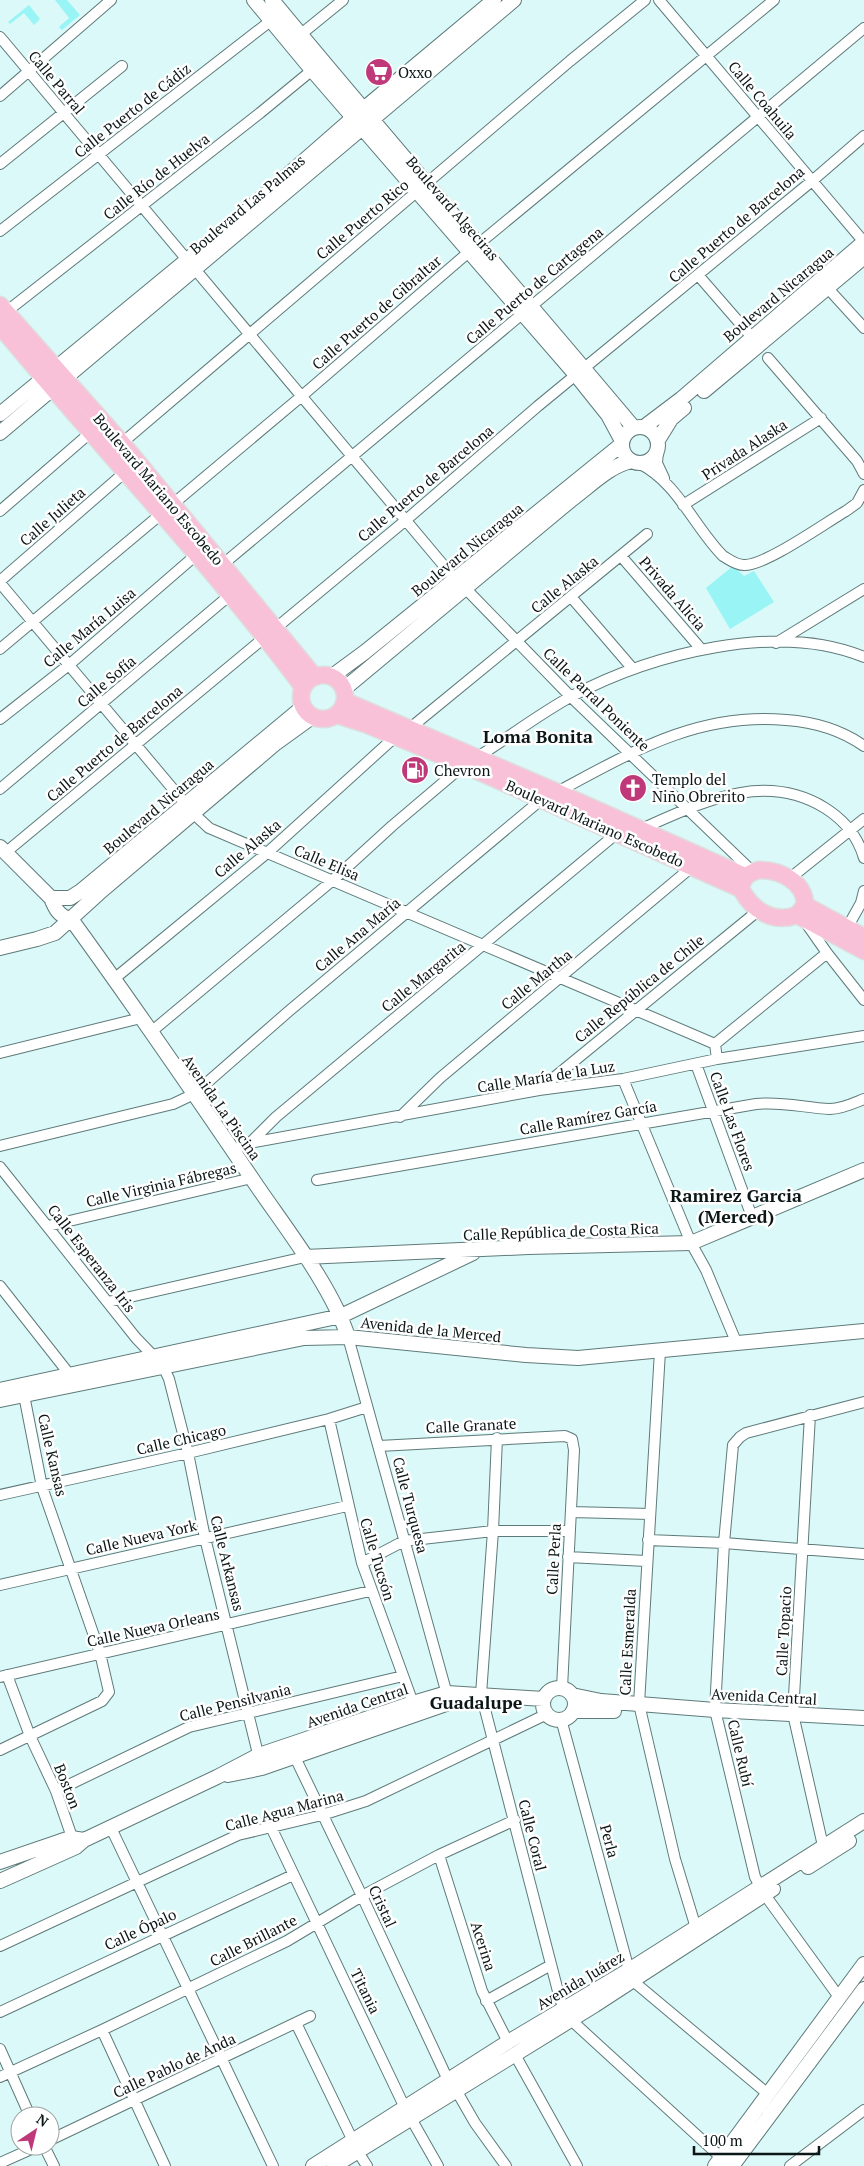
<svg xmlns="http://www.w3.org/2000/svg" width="864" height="2166" font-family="'PT Serif',serif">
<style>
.green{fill:#98f4f5}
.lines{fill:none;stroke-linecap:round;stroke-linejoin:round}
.street-casing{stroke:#5f7a7a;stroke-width:12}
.secondary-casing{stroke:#5f7a7a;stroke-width:16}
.primary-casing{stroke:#dddede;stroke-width:19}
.street{stroke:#fff;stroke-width:10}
.secondary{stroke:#fff;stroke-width:14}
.primary{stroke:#f9c1d7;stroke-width:16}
.labels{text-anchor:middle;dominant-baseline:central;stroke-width:5;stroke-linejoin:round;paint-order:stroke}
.poi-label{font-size:15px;fill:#0b1616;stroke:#fff;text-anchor:start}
.street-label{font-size:15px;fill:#0b1616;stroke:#fff}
.quarter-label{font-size:18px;font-weight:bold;fill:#0b1616;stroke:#fff}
</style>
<rect width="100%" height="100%" fill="#daf9f8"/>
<path class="green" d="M55,0H67L80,15L62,30L59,27L69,18Z
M29,5L40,19L34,25L24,13L10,24L8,22Z
M733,566L744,576L754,571L774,602L730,629L706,588Z"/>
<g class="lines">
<g class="street-casing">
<path id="street" d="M659,0L864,242
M300,35L343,0
M0,37L455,579
M0,96L111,0
M0,164L122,66
M0,231L282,12
M698,275L757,343
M823,283L864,328
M6,312L260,113L322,62
M768,358L857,461L864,474
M122,443L570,61L645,0
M658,451L657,463L664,478
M638,463C677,481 694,527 723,556C730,560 736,565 744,565C765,566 825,523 846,511L857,503L864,490
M683,505L821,418
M0,511L90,433
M621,556L701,649
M222,565L864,28
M0,581L124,473
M0,583L194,814L209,828L715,1044L717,1059
M465,588L571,697L753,872
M572,598L633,669
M776,643L864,589
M0,649L303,395L470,251L774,0
M0,719L70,664L196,555
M409,729L647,534
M476,758C508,738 539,714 572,696C652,654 777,621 864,657
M0,789L230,595
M557,792C632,752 698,712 786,720C814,722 840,729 864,746
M641,829C701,803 763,770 825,808C844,820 858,837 864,858
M5,853L406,520L538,406L812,181L864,136
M789,879L864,819
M806,923L827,953L864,1000
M847,928L861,903L864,891
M114,979L267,853L396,736
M151,1032L333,880L392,826L464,765
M715,1044L827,953
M0,1053L141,1018
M696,1064L752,1217
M623,1079L691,1243L706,1270L737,1344
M540,1089L759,910
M400,1117L440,1078L693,866
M250,1143L276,1117L616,834
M0,1146L173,1104L194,1094L289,1011L542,799
M233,1150L250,1143L539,1090L623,1079L717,1059L864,1036
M0,1167L136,1338L163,1366L169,1379L188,1453L205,1538L260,1762
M317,1180L756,1104C782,1101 805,1108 830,1109C842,1109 854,1103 864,1099
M48,1226L252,1178
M0,1286L70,1375
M108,1302L305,1257
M348,1337L448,1698
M660,1351L639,1704L675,1859L696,1928
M810,1415L793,1714L823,1846
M329,1419L362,1563L413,1703
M497,1438L493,1531L481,1694L560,1999L564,2009L571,2020L726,2162
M379,1446L565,1436L572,1439L574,1450L562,1688
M0,1495L188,1453L329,1419L367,1407
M571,1512L650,1514
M648,1540L724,1543L864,1554
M568,1557L646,1561
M362,1563L404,1541L493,1531H569
M0,1585L347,1506
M7,1675L30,1736L56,1791L74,1843
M0,1677L370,1591
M561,1719L629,1970
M0,1750L102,1701L109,1692L100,1653L42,1487L24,1395
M292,1751L362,1896L448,2080
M56,1791L189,1727L403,1676
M271,1827L405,2108L438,2166
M111,1828L273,2166
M439,1855L482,1991L508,2042
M0,1946L238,1835L322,1815L366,1801L547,1714
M633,1981L768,2094
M839,1997L765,1895L755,1877L715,1710L724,1543L733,1445L740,1437L746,1433L864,1402
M486,2001L551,1965
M0,2012L293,1875
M296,2023L353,2141
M102,2030L165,2166
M0,2049L30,2116
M514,2053L577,2166
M0,2077L102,2030L287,1941L362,1896L439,1855L515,1820
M456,2090L475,2123L506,2166
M50,2140L310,2016
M44,2146L54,2166
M358,2152L367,2166
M0,2163L38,2146
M790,2166L864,2110"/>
</g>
<g class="secondary-casing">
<path id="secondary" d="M254,0L312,70L576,375L608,415L622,441
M272,0C391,144 514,285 634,428
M704,391L864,257
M0,414L249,209L354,117L494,0
M622 445a18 18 0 1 1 36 0a18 18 0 1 1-36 0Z
M644,427L681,399L864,242
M0,433L514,0
M658,440L671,419L684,408
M331,677L365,652L622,444
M344,689L571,500C589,487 610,465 632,461
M303,707L81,891L70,898H51C55,908 59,917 71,919C135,1007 196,1096 257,1186C287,1230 332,1287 348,1337
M0,847L51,898L58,900
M0,948L37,939L55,933L99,893L276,743L312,717
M305,1257L528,1247L691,1243L864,1170
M0,1390L341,1316L473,1253
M0,1400L304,1338L348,1337L526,1355L578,1358L864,1331
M543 1704a16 16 0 1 1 32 0a16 16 0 1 1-32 0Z
M572,1695L601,1701L715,1710L864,1718
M573,1711H614
M228,1775L262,1768L452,1702
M0,1862L61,1841L71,1838L84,1840
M808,1867L849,1841
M0,1881L76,1847L84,1840L217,1777L259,1755L413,1703L447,1693L544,1699
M313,2166L508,2042L629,1970L864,1821
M334,2166L595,2005L773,1889
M715,2166L864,1964
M732,2166L864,1989"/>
</g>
<g class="primary-casing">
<path id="primary" d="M0,305L122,443L315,677
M0,326C100,447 209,561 303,687
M301 697a22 22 0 1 1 44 0a22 22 0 1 1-44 0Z
M345,701L557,792L745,876
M337,715L368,725L464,765L741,889
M759,870C779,870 805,881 805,905L797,915C773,924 752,910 741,889C743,877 748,873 759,870Z
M805,905L864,937
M797,915L864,951"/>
</g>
<use href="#street" class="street"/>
<use href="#secondary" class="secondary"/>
<use href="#primary" class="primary"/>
</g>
<defs>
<g id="supermarket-disc" transform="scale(1.4375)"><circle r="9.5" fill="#bf3879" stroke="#fff"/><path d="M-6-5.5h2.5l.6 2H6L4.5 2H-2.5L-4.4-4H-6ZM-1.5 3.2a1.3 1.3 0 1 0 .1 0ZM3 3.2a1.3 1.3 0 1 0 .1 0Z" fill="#fff"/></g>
<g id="fuel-disc" transform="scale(1.4375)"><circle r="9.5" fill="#bf3879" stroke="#fff"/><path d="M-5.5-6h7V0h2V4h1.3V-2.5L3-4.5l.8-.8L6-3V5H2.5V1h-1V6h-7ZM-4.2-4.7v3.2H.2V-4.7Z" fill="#fff"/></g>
<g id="church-disc" transform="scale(1.4375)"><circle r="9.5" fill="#bf3879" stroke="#fff"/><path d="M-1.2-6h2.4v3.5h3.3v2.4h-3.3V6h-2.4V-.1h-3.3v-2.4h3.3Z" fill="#fff"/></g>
</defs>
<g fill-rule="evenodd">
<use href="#supermarket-disc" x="379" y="72"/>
<use href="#fuel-disc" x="415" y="770"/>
<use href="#church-disc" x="633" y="788"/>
</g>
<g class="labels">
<g class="poi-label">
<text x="398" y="72">Oxxo</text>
<text x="434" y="770">Chevron</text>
<text x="652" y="779">Templo del<tspan x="652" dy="17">Niño Obrerito</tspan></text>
</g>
<g class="street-label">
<text transform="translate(57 82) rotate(50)">Calle Parral</text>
<text transform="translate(763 100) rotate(50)">Calle Coahuila</text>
<text transform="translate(132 110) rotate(-38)">Calle Puerto de Cádiz</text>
<text transform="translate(156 176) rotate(-38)">Calle Río de Huelva</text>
<text transform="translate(247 204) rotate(-40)">Boulevard Las Palmas</text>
<text transform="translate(453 208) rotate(49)">Boulevard Algeciras</text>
<text transform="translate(362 219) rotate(-40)">Calle Puerto Rico</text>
<text transform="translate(736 224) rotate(-40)">Calle Puerto de Barcelona</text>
<text transform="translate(534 285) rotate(-40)">Calle Puerto de Cartagena</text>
<text transform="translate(778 294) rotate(-40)">Boulevard Nicaragua</text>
<text transform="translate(376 312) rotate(-41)">Calle Puerto de Gibraltar</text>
<text transform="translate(744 449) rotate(-33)">Privada Alaska</text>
<text transform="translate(425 483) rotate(-40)">Calle Puerto de Barcelona</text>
<text transform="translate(159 489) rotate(50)">Boulevard Mariano Escobedo</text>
<text transform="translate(52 516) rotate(-41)">Calle Julieta</text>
<text transform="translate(467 549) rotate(-39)">Boulevard Nicaragua</text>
<text transform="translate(564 584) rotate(-39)">Calle Alaska</text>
<text transform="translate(673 593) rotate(49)">Privada Alicia</text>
<text transform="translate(89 627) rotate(-40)">Calle María Luisa</text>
<text transform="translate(106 681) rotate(-40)">Calle Sofía</text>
<text transform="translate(597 699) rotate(44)">Calle Parral Poniente</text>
<text transform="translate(114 743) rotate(-40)">Calle Puerto de Barcelona</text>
<text transform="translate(158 806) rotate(-40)">Boulevard Nicaragua</text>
<text transform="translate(595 823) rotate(24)">Boulevard Mariano Escobedo</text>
<text transform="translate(247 848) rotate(-40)">Calle Alaska</text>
<text transform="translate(327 862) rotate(23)">Calle Elisa</text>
<text transform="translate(357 934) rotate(-40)">Calle Ana María</text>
<text transform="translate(423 976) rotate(-39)">Calle Margarita</text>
<text transform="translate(536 979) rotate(-39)">Calle Martha</text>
<text transform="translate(639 988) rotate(-39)">Calle República de Chile</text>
<text transform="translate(546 1076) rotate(-9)">Calle María de la Luz</text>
<text transform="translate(222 1107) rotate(55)">Avenida La Piscina</text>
<text transform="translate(588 1117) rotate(-10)">Calle Ramírez García</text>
<text transform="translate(733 1121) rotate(70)">Calle Las Flores</text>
<text transform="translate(161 1184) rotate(-13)">Calle Virginia Fábregas</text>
<text transform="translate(561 1231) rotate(-2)">Calle República de Costa Rica</text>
<text transform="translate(92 1258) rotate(52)">Calle Esperanza Iris</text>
<text transform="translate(431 1329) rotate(6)">Avenida de la Merced</text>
<text transform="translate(471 1425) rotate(-3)">Calle Granate</text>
<text transform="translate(181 1439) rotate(-13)">Calle Chicago</text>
<text transform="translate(53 1455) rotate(77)">Calle Kansas</text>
<text transform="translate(411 1505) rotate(75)">Calle Turquesa</text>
<text transform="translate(141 1537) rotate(-13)">Calle Nueva York</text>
<text transform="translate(378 1559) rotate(73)">Calle Tucsón</text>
<text transform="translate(553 1559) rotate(-87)">Calle Perla</text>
<text transform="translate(228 1563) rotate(76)">Calle Arkansas</text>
<text transform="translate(153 1627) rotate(-12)">Calle Nueva Orleans</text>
<text transform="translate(783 1631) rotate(-87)">Calle Topacio</text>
<text transform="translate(627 1642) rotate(-87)">Calle Esmeralda</text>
<text transform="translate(764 1696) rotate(3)">Avenida Central</text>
<text transform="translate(235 1702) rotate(-14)">Calle Pensilvania</text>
<text transform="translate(357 1705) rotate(-19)">Avenida Central</text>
<text transform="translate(741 1753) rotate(77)">Calle Rubí</text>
<text transform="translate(68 1786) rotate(68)">Boston</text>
<text transform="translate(284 1810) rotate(-15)">Calle Agua Marina</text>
<text transform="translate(533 1835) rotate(76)">Calle Coral</text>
<text transform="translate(610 1841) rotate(75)">Perla</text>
<text transform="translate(383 1906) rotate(65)">Cristal</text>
<text transform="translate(140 1929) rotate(-25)">Calle Ópalo</text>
<text transform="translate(253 1940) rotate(-27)">Calle Brillante</text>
<text transform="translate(484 1946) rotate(72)">Acerina</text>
<text transform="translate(580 1980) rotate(-31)">Avenida Juárez</text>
<text transform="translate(366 1991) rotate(64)">Titania</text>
<text transform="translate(174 2065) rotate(-25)">Calle Pablo de Anda</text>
</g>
<g class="quarter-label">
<text x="538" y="736">Loma Bonita</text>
<text x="736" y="1195">Ramirez Garcia<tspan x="736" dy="21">(Merced)</tspan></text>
<text x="476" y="1702">Guadalupe</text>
</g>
</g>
<g transform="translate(35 2131) rotate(35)"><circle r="24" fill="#ffffff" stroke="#9da2a2"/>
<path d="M0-4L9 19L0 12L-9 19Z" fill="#bf3879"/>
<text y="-8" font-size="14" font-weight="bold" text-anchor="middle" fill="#0b1616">N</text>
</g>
<path d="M694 2146v8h125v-8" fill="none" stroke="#0b1616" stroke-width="2.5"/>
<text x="702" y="2146" font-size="15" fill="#0b1616" stroke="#ffffff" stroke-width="4" paint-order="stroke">100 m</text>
</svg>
